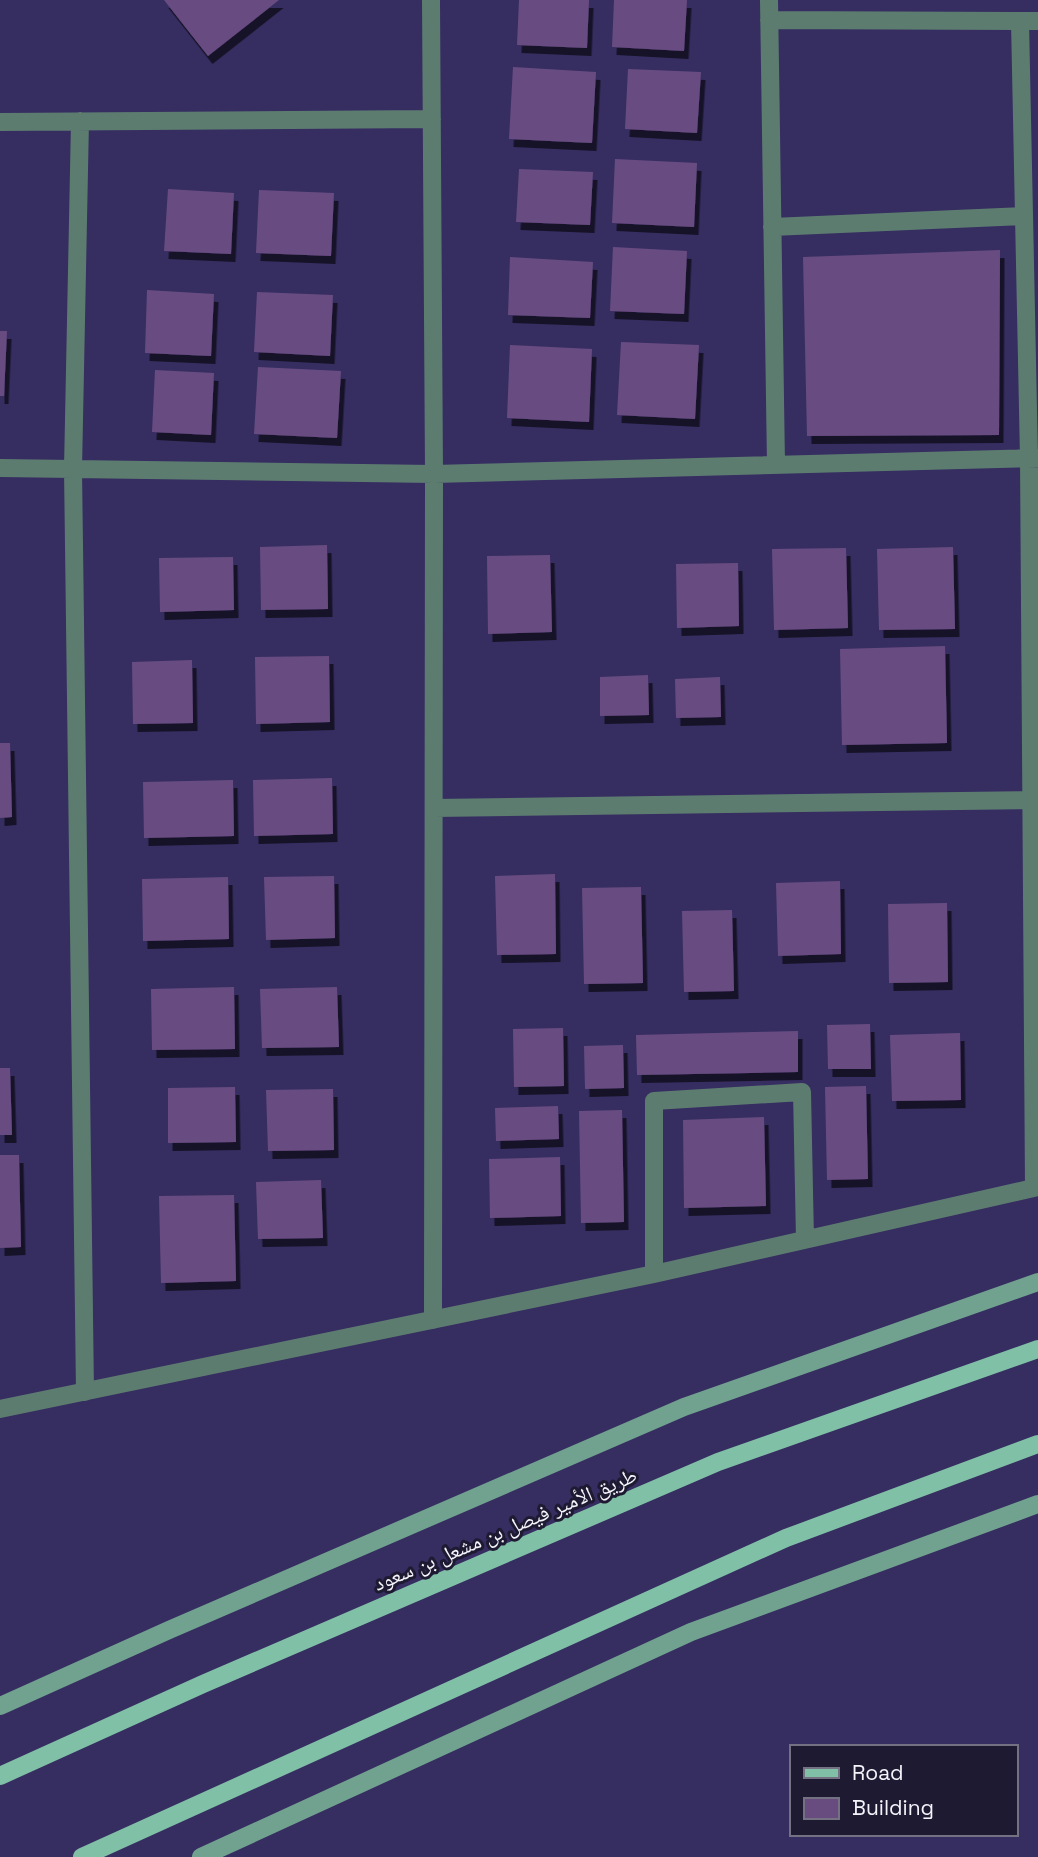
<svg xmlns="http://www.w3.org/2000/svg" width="1038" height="1857" font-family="'Space Grotesk','Noto Naskh Arabic',sans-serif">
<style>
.building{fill:#684c80;filter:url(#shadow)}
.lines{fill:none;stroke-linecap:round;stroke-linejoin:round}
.minor{stroke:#5d7c70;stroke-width:18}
.secondary{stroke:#71a28f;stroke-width:18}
.primary{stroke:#80c0a7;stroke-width:18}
.labels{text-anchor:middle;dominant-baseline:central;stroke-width:6;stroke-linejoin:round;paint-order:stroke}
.street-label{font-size:21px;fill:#f4f4fb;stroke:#1d1a32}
</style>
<defs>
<filter id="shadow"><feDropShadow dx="4.5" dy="8" stdDeviation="0" flood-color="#0009"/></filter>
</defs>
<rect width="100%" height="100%" fill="#362d61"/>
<path class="building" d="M164,0H279L208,56Z
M519,0H589L587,48L517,45Z
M614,0H687L684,51L612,47Z
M513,67L596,72L592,143L509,139Z
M628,69L701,72L697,133L625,129Z
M615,159L697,163L694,227L612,223Z
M519,169L593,172L590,225L516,222Z
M168,189L234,193L231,254L164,251Z
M259,190L334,193L331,256L256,253Z
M613,247L687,251L684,314L610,311Z
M1000,250L999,435L807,436L803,257Z
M510,257L593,262L590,318L508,315Z
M147,290L214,294L211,356L145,353Z
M257,292L333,295L330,356L254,352Z
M0,331H7L4,396H0Z
M621,342L699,345L695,419L617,415Z
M510,345L592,349L589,422L507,418Z
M258,367L341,371L337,438L254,434Z
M155,370L214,373L211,435L152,432Z
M327,545L328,609L261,610L260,547Z
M953,547L955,629L879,630L877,549Z
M846,548L848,628L774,630L772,549Z
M550,555L552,632L488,634L487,556Z
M233,557L234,610L160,612L159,558Z
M738,563L739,626L677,628L676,564Z
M945,646L947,743L842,745L840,649Z
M329,656L330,722L256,724L255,657Z
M192,660L193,723L133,724L132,662Z
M648,675L649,715L600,716V677Z
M720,677L721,717L676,718L675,679Z
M0,743H10L12,817L0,818Z
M332,778L333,834L254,836L253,780Z
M233,780L234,836L144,838L143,782Z
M555,874L556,954L497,955L495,876Z
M334,876L335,938L266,940L264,877Z
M228,877L229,939L143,941L142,879Z
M840,881L841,954L778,956L776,883Z
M641,887L643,983L584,984L582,888Z
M947,903L948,982L889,983L888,904Z
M732,910L734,991L684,992L682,911Z
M234,987L235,1049L152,1050L151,989Z
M337,987L339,1047L262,1048L260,989Z
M870,1024L871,1069H828L827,1025Z
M563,1028L564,1086L514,1087L513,1029Z
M798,1031V1072L637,1075L636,1035Z
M960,1033L961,1100L892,1101L890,1035Z
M623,1045L624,1088L585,1089L584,1046Z
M0,1068H10L12,1135H0Z
M866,1086L868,1179L827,1180L825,1087Z
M235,1087L236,1142L168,1143V1088Z
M333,1089L334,1150L268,1151L266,1090Z
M558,1106L559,1139L496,1141L495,1108Z
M622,1110L624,1222L581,1223L579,1111Z
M764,1117L766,1206L684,1208L683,1120Z
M0,1155H19L21,1247L0,1248Z
M560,1157L561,1216L490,1218L489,1159Z
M321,1180L323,1238L258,1239L256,1182Z
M234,1195L236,1281L161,1283L159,1196Z"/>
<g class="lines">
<path class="minor" d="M431,0L434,474L433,1320
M769,0L776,465
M769,20L1038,21
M1020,21L1029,458L1034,1188
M80,121L73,469L85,1392
M0,122L432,119
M772,227L1023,216
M0,468L434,474L1038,458
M434,808L1031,800
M654,1274V1101L802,1092L805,1240
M0,1409L654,1274L1038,1187"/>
<path class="secondary" d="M0,1706L169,1630L684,1407L1038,1282
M201,1857L691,1632L1038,1504"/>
<path class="primary" d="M0,1776L203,1684L718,1462L1038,1349
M82,1857L786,1538L1038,1444"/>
</g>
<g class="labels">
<g class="street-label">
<text transform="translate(505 1529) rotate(-23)">طريق الأمير فيصل بن مشعل بن سعود</text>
</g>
</g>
<rect x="790" y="1745" width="228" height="91" fill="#1d1a32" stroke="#737182" stroke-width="2"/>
<rect x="804" y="1768" width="35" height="10" fill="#80c0a7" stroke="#737182" stroke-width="2"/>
<text x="852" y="1780" font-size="21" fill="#f4f4fb">Road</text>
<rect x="804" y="1798" width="35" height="21" fill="#684c80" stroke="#737182" stroke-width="2"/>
<text x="852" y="1815" font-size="21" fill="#f4f4fb">Building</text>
</svg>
